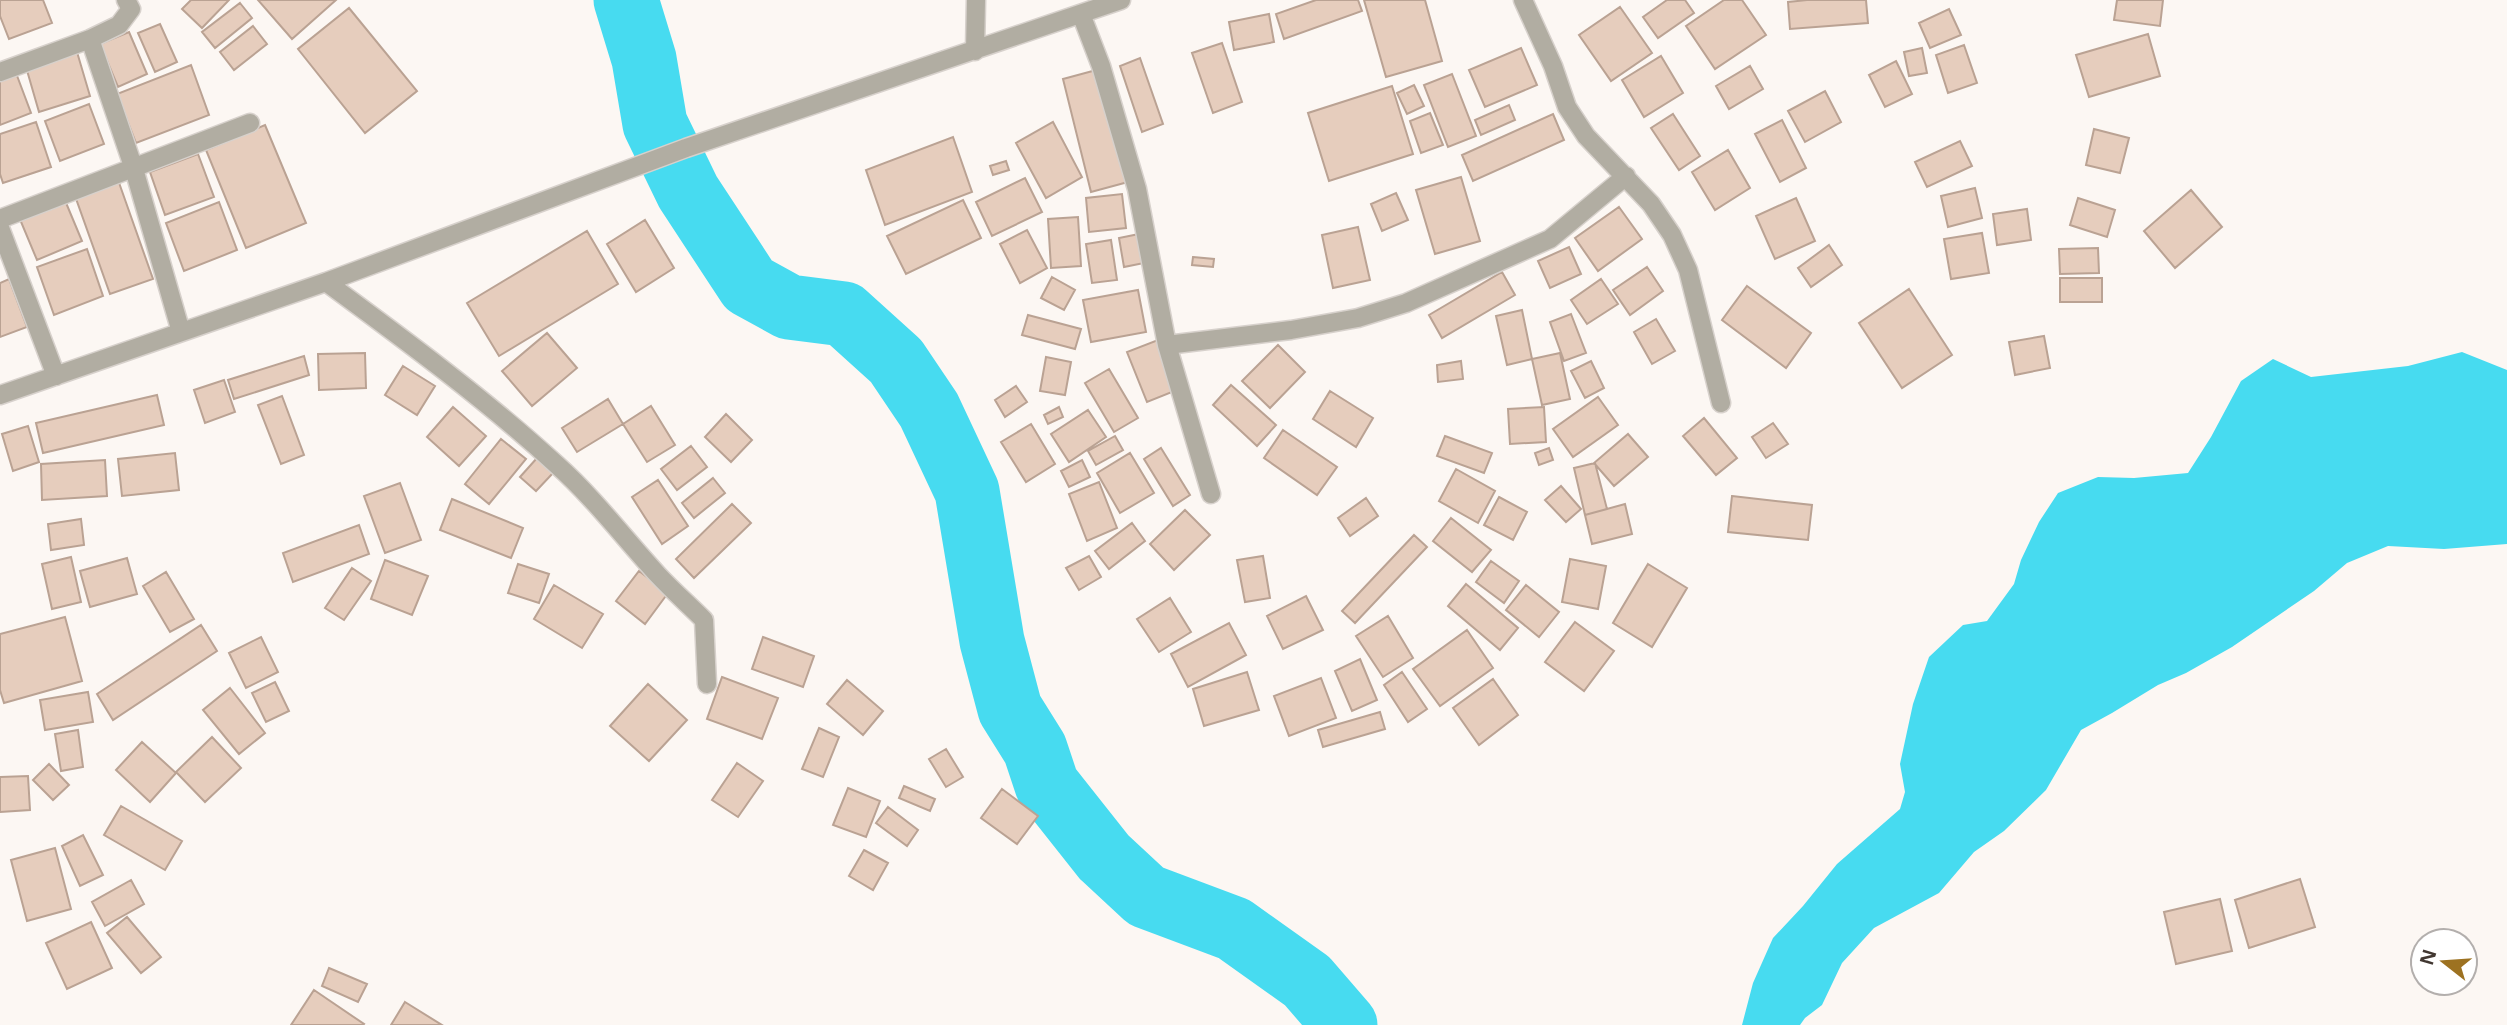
<svg xmlns="http://www.w3.org/2000/svg" width="2507" height="1025" font-family="'Noto Sans',sans-serif">
<style>
.water{fill:#47dbf0}
.lines{fill:none;stroke-linecap:round;stroke-linejoin:round}
.river{stroke:#47dbf0;stroke-width:65}
.building{fill:#e6cdbd;stroke:#baa293;stroke-width:2}
.minor-casing{stroke:#d7d1cc;stroke-width:21}
.minor{stroke:#b1ada2;stroke-width:18}
</style>
<rect width="100%" height="100%" fill="#fcf7f3"/>
<path class="water" d="M2462,352L2507,370V544L2444,549L2388,546L2347,563L2314,591L2232,647L2186,673L2158,685L2112,713L2081,730L2046,790L2004,831L1974,852L1939,893L1874,928L1842,963L1822,1005L1805,1018L1800,1025H1742L1753,983L1773,938L1803,906L1837,864L1900,809L1905,792L1900,764L1913,704L1929,657L1963,625L1987,621L2014,584L2021,560L2039,522L2058,493L2098,477L2134,478L2188,473L2211,437L2241,381L2273,359L2311,377L2408,366Z"/>
<g class="lines">
<path class="river" d="M626,0L644,59L655,124L688,192L749,285L789,307L844,314L896,361L929,410L967,491L992,641L1010,709L1035,749L1047,785L1104,857L1146,896L1234,929L1307,981L1345,1025"/>
</g>
<path class="building" d="M0,0H43L52,23L9,39L0,16Z
M191,0H229L202,28L182,9Z
M258,0H336L292,39Z
M1316,0H1358L1362,11L1284,39L1276,14Z
M1364,0H1425L1442,61L1386,77Z
M1667,0H1685L1694,13L1658,38L1643,17Z
M1724,0H1742L1766,35L1715,69L1686,26Z
M1807,0H1866L1868,23L1790,29L1788,2Z
M2117,0H2163L2160,26L2114,20Z
M240,3L252,18L215,48L202,32Z
M1620,7L1652,53L1611,81L1579,35Z
M349,8L417,91L365,133L298,49Z
M1949,9L1961,35L1930,48L1919,23Z
M1269,14L1274,42L1234,50L1229,22Z
M160,24L177,62L155,72L138,33Z
M253,26L267,44L234,70L220,52Z
M129,32L147,74L118,87L100,44Z
M2148,34L2160,76L2089,97L2076,55Z
M1222,43L1242,102L1213,113L1192,53Z
M1964,45L1977,83L1948,93L1936,55Z
M1521,48L1537,85L1485,107L1469,70Z
M1922,48L1927,73L1909,76L1904,52Z
M77,52L90,96L39,112L26,67Z
M1661,56L1683,93L1644,117L1622,80Z
M1140,58L1163,124L1142,132L1120,66Z
M1896,61L1912,94L1885,107L1869,75Z
M191,65L209,115L136,143L117,94Z
M1750,66L1763,89L1729,109L1716,86Z
M1100,69L1128,182L1091,192L1063,79Z
M16,73L31,113L0,125V78Z
M1452,74L1476,136L1448,147L1424,85Z
M1414,85L1424,106L1407,114L1397,93Z
M1392,86L1413,154L1329,181L1308,113Z
M1825,91L1841,122L1805,142L1788,111Z
M89,104L104,144L60,161L45,121Z
M1509,105L1515,120L1481,135L1475,120Z
M1430,113L1443,145L1421,153L1410,121Z
M1553,114L1564,140L1473,181L1462,155Z
M1673,114L1700,156L1679,170L1651,128Z
M1782,120L1806,168L1780,182L1755,134Z
M36,122L51,167L3,183L0,174V134Z
M1053,122L1082,177L1046,198L1016,143Z
M265,125L306,223L246,248L206,150Z
M2094,129L2129,138L2120,173L2086,165Z
M953,137L972,192L885,225L866,170Z
M1960,141L1972,166L1927,187L1915,162Z
M1728,150L1750,188L1715,210L1692,172Z
M198,154L214,197L165,215L150,172Z
M1006,161L1009,170L993,175L990,166Z
M117,177L153,279L110,294L74,193Z
M1461,177L1480,241L1435,254L1416,190Z
M1025,178L1042,212L992,236L976,202Z
M1975,188L1982,218L1948,227L1941,196Z
M2191,190L2222,227L2175,268L2144,231Z
M1396,193L1408,220L1382,231L1371,204Z
M1122,194L1126,228L1089,232L1086,198Z
M64,198L82,241L37,260L19,217Z
M1796,198L1815,241L1775,259L1756,216Z
M2078,198L2115,210L2107,237L2070,225Z
M963,200L981,238L906,274L887,236Z
M219,202L237,250L184,271L166,223Z
M1619,207L1642,239L1598,271L1575,238Z
M2027,209L2031,240L1997,245L1993,214Z
M1078,217L1081,266L1051,268L1048,219Z
M645,220L674,268L636,292L607,244Z
M1358,227L1370,280L1333,288L1322,235Z
M1027,230L1047,268L1020,283L1000,244Z
M587,231L618,284L499,356L467,303Z
M1982,233L1989,273L1951,279L1944,239Z
M1139,234L1144,263L1124,267L1119,238Z
M1111,240L1117,280L1092,283L1086,244Z
M1829,245L1842,265L1811,287L1798,268Z
M1569,247L1581,274L1550,288L1538,261Z
M2098,248L2099,273L2060,274L2059,249Z
M87,249L103,296L54,315L37,267Z
M1193,257L1214,259L1213,267L1192,265Z
M1647,267L1663,291L1630,315L1613,290Z
M1502,272L1515,295L1442,338L1429,315Z
M1052,277L1075,290L1064,310L1041,298Z
M2060,278H2102V302H2060Z
M9,279L27,327L0,337V283Z
M1601,279L1618,304L1587,324L1571,300Z
M1747,286L1811,333L1786,368L1722,320Z
M1909,289L1952,355L1902,388L1859,323Z
M1138,290L1146,332L1091,342L1083,300Z
M1522,310L1532,359L1507,365L1496,316Z
M1571,314L1586,353L1564,361L1550,322Z
M1028,315L1081,329L1075,349L1022,335Z
M1656,319L1675,351L1652,364L1634,332Z
M547,333L577,368L532,406L502,371Z
M2044,336L2050,368L2015,375L2009,342Z
M1158,340L1177,390L1147,402L1127,352Z
M1278,345L1305,372L1270,408L1242,381Z
M365,353L366,388L319,390L318,354Z
M1560,353L1570,399L1542,405L1532,359Z
M304,356L309,375L234,399L228,380Z
M1046,357L1071,362L1065,395L1040,391Z
M1461,361L1463,379L1438,382L1437,365Z
M1591,361L1604,388L1585,398L1571,371Z
M403,366L435,386L417,415L385,395Z
M1109,369L1138,418L1114,432L1085,383Z
M224,380L235,412L205,423L194,390Z
M1231,385L1276,425L1257,446L1213,405Z
M1016,386L1027,402L1005,417L995,400Z
M1330,391L1373,418L1356,447L1313,419Z
M157,395L164,425L43,453L36,423Z
M282,396L304,455L281,464L258,405Z
M1598,397L1618,425L1573,457L1553,429Z
M608,399L623,424L577,452L562,428Z
M651,406L675,445L647,462L623,424Z
M453,407L486,436L459,466L427,437Z
M1059,407L1063,417L1048,424L1044,415Z
M1544,407L1546,442L1510,444L1508,409Z
M1088,410L1106,437L1069,462L1051,434Z
M726,414L752,440L731,462L705,437Z
M1704,418L1737,458L1716,475L1683,436Z
M1773,423L1788,444L1766,458L1752,437Z
M1031,424L1055,464L1026,482L1001,442Z
M28,426L39,462L13,471L2,434Z
M1283,430L1337,467L1317,495L1264,458Z
M1628,434L1648,457L1614,486L1594,463Z
M1115,436L1123,450L1096,465L1088,451Z
M1445,436L1492,453L1484,473L1437,456Z
M501,439L526,459L489,504L465,484Z
M691,446L707,467L677,490L661,469Z
M1161,448L1190,495L1173,506L1144,459Z
M1549,448L1553,460L1539,465L1535,453Z
M175,453L179,490L122,496L118,459Z
M1130,453L1154,493L1120,513L1097,473Z
M537,458L553,473L536,491L520,477Z
M105,460L107,496L42,500L41,464Z
M1082,460L1090,477L1069,487L1061,471Z
M1595,463L1607,509L1585,515L1574,468Z
M1456,469L1495,491L1478,523L1439,501Z
M713,478L725,493L694,518L682,503Z
M658,480L688,526L662,544L632,497Z
M1099,482L1117,528L1087,541L1069,494Z
M400,483L421,540L385,553L364,496Z
M1561,486L1581,509L1566,522L1545,500Z
M1732,496L1812,505L1808,540L1728,532Z
M1499,497L1527,512L1513,540L1484,525Z
M1366,498L1378,516L1350,536L1338,518Z
M452,499L523,528L511,558L440,530Z
M732,504L751,523L694,578L676,559Z
M1625,504L1632,534L1592,544L1585,515Z
M1185,510L1210,535L1174,570L1150,544Z
M1451,518L1491,550L1472,572L1433,541Z
M81,519L84,545L51,550L48,524Z
M1132,523L1145,541L1109,569L1095,551Z
M359,525L369,554L293,582L283,553Z
M1414,535L1427,547L1355,623L1342,611Z
M1089,556L1101,577L1079,590L1066,568Z
M1263,556L1270,598L1245,602L1237,560Z
M71,557L81,602L52,609L42,564Z
M127,558L137,594L90,607L80,571Z
M1570,559L1606,566L1598,609L1562,602Z
M385,560L428,576L412,615L371,599Z
M1491,561L1519,581L1504,603L1476,582Z
M518,564L549,574L539,603L508,593Z
M1648,564L1687,588L1652,647L1613,623Z
M352,568L371,581L344,620L325,608Z
M639,571L668,593L645,624L616,601Z
M166,572L194,619L170,632L143,586Z
M1466,584L1518,628L1500,650L1448,606Z
M554,585L603,614L582,648L534,619Z
M1526,585L1559,612L1539,637L1506,610Z
M1306,596L1323,630L1283,649L1267,616Z
M1170,598L1191,632L1159,652L1137,619Z
M1388,616L1413,658L1383,677L1356,636Z
M65,617L82,681L4,703L0,690V634Z
M1575,622L1614,651L1584,691L1545,662Z
M1229,623L1246,655L1188,687L1171,654Z
M201,625L217,651L113,720L97,694Z
M1467,630L1493,668L1440,706L1413,669Z
M261,637L278,672L246,688L229,653Z
M763,637L814,656L803,687L752,669Z
M1360,659L1377,700L1352,711L1335,671Z
M1247,672L1259,710L1204,726L1193,689Z
M1402,672L1427,709L1408,722L1384,685Z
M722,677L778,698L762,739L707,719Z
M1321,678L1336,718L1289,736L1274,696Z
M1493,679L1518,715L1479,745L1453,708Z
M847,680L883,711L863,735L827,704Z
M275,682L289,711L266,722L252,693Z
M648,684L687,720L649,761L610,726Z
M230,688L265,733L239,754L203,710Z
M88,692L93,722L45,730L40,700Z
M1380,712L1385,729L1323,747L1318,730Z
M819,728L839,737L823,777L802,769Z
M78,730L83,767L61,771L55,734Z
M212,737L241,768L205,802L176,772Z
M142,742L176,773L150,802L116,770Z
M946,749L963,777L946,787L929,759Z
M737,763L763,781L738,817L712,800Z
M49,764L69,785L53,800L33,780Z
M28,776L30,810L0,812V777Z
M904,786L935,799L930,811L899,798Z
M848,788L880,801L866,837L833,825Z
M1002,789L1038,816L1017,844L981,818Z
M121,806L182,841L165,870L104,835Z
M888,807L918,830L907,846L876,823Z
M83,835L103,875L80,886L62,846Z
M55,848L71,909L27,921L11,860Z
M864,850L888,863L873,890L849,876Z
M2300,879L2315,927L2249,948L2235,900Z
M131,880L144,904L105,926L92,902Z
M2220,899L2232,951L2176,964L2164,912Z
M127,917L161,957L141,973L107,933Z
M91,922L112,968L67,989L46,943Z
M329,968L367,984L358,1002L322,986Z
M314,990L364,1024L363,1025H291Z
M405,1002L442,1025H391Z"/>
<g class="lines">
<g class="minor-casing">
<path id="minor" d="M1523,0L1553,66L1567,107L1586,136L1651,204L1672,235L1688,270L1721,403
M1081,14L1101,66L1137,189L1167,345L1211,494
M90,39L134,169L181,332
M975,51L976,0
M0,72L90,39L119,25L131,9L126,0
M0,219L250,123
M0,228L56,376
M326,282C405,340 485,399 557,465C594,498 624,538 658,575C673,591 689,605 704,620L707,684
M1167,345L1291,330L1358,318L1406,303L1550,239L1626,176
M0,395L326,282L686,148L1121,0"/>
</g>
<use href="#minor" class="minor"/>
</g>
<g transform="translate(2444 962) rotate(287)"><circle r="33" fill="#ffffff" stroke="#b3afad" stroke-width="2"/>
<path d="M0-5L12 26L0 18L-12 26Z" fill="#9d7221"/>
<text y="-10" font-size="19" font-weight="bold" text-anchor="middle" fill="#423832">N</text>
</g>
</svg>
